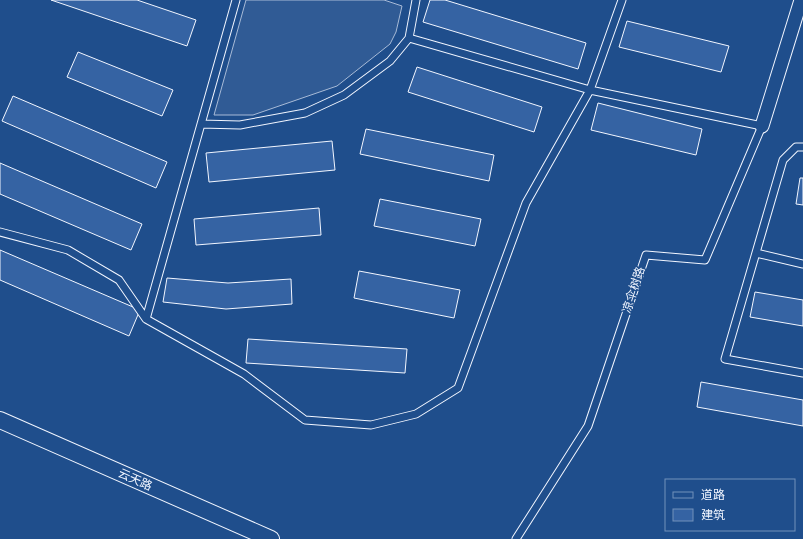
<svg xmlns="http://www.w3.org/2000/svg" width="803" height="539" font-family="'Source Sans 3','Noto Sans SC',sans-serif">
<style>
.built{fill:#305b95;stroke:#a8bbd7}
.building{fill:#3563a3;stroke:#f2f6ff}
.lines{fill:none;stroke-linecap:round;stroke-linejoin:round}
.service-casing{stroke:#f2f6ff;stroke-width:9}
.minor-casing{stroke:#f2f6ff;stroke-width:15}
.tertiary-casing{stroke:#f2f6ff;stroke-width:18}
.service{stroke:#1f4e8c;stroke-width:7}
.minor{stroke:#1f4e8c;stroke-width:13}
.tertiary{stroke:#1f4e8c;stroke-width:16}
.labels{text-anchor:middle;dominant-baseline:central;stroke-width:3;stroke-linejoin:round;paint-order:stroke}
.street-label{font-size:12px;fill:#f2f6ff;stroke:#1f4e8c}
</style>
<rect width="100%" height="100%" fill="#1f4e8c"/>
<path class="built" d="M246,0H384L402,6L396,32L390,44L337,86L253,115H214Z"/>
<path class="building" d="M51,0H137L196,20L187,46Z
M430,0H445L586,43L578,69L423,22Z
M627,21L729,46L721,72L619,47Z
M78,52L173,90L162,116L67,77Z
M417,67L542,107L534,132L408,92Z
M13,96L167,162L156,188L2,121Z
M598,103L702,129L696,155L591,130Z
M366,129L494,155L489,181L360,154Z
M332,141L335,170L209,182L206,153Z
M0,163L142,224L131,250L0,194Z
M800,178H803V205L796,204Z
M380,199L481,219L475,246L374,226Z
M319,208L321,235L196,245L194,219Z
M0,250L140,310L129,336L0,280Z
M359,271L460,290L454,318L354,298Z
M167,278L228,283L291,279L292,304L226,309L163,302Z
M755,292L803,300V326L750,317Z
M248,339L407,349L405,373L246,363Z
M701,382L803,400V426L697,407Z"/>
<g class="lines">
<g class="service-casing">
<path id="service" d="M409,38L590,90L762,126L705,260L646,255L588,426L516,539
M201,124L240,125L305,113L344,95L390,61L409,38L416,0
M803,147H796L783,160L725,359L803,373
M0,232L68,250L119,280L146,319L244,374L305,420L371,425L416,414L458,388L526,203L590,90L622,0
M756,253L803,264
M146,319L236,0"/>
</g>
<g class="minor-casing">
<path id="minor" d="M762,126L801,0"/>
</g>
<g class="tertiary-casing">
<path id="tertiary" d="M0,420L271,539"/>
</g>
<use href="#service" class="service"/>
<use href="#minor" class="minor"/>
<use href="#tertiary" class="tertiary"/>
</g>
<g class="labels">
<g class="street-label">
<text transform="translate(634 290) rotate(-72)">凉伞树路</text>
<text transform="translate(135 480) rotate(24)">云天路</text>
</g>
</g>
<rect x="665" y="479" width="130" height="52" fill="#1f4e8c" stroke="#7391ba"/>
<rect x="673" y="492" width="20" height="6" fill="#1f4e8c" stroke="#7391ba"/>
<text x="701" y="499" font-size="12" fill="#f2f6ff">道路</text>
<rect x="673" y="509" width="20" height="12" fill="#3563a3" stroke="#7391ba"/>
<text x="701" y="519" font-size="12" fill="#f2f6ff">建筑</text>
</svg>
